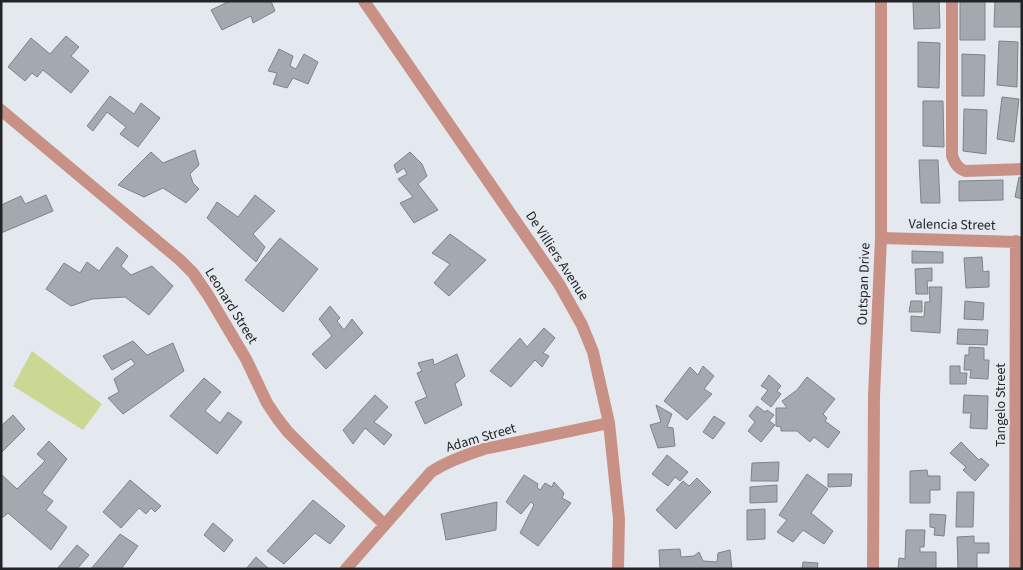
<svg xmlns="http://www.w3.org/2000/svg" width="1023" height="570" font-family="'Source Sans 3',sans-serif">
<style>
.green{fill:#cbd894}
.building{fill:#a4a9af;stroke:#7e8388}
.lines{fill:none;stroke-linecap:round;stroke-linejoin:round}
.minor{stroke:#c99086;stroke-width:12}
.labels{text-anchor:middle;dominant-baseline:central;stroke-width:4;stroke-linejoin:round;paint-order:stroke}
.street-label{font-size:14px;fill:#222426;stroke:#e4e9ef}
</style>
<rect width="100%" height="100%" fill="#e4e9ef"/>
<path class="green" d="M32,351L102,404L83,430L13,386Z"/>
<path class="building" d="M230,1H271L275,11L253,23L251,16L222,30L211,10Z
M913,1H939L940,28L914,29Z
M960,1H985V40H960Z
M995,1H1022V27H994Z
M66,36L79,47L71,56L89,71L71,93L43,70L37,77L32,73L25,81L8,67L31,38L50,54Z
M999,41L1018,42L1017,87L997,85Z
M918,42L940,43L939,88L918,87Z
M279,49L293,56L290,66L296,69L304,54L318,62L308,84L293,78L287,88L273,84L277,73L268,71Z
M962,54L985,55L984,96H962Z
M110,96L134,114L141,103L160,118L138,147L120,134L126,127L107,112L93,131L87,126Z
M1002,97L1019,99L1014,142L997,139Z
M923,101H943L944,147L923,146Z
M964,109L987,110L986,154L963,151Z
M195,150L199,165L190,174L193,183L199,189L186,203L163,188L144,197L118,185L151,152L163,163Z
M410,152L422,164L427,176L418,184L438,210L414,223L400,203L413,197L398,179L407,174L404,168L397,173L394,165Z
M919,160H938L940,203H921Z
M1019,177L1022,178V199L1015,197Z
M1003,180V200L959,201V181Z
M46,195L53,211L1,233V205L21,196L25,204Z
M255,195L275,211L253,234L265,247L256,262L207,218L217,202L238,217Z
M450,234L486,260L449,296L434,283L450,264L432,253Z
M280,238L318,269L283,312L245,280Z
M117,247L128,256L121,266L131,275L152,266L173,286L149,315L125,297L92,299L71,306L46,289L64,263L80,273L87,262L99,271Z
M912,251L943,252V263H912Z
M982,257L983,272L989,271V287L966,288L964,258Z
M932,268V281H927L928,294H916L915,269Z
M929,287H942L940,333L911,331V316L924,317L925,302H930Z
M911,301H922V312H909Z
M965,301L984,303L983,320L964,319Z
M330,306L340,318L337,321L344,330L352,319L363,333L326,369L312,354L332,336L319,319Z
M544,328L555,338L543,353L549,356L542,367L535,360L511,387L490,371L520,338L527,347Z
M958,329L988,330L987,345L957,344Z
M133,341L147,355L173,343L184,371L123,414L108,398L119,392L114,379L135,364L131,359L112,370L103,356Z
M969,347L984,348V360H989L988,379L970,378L971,370H964L965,355H969Z
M457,354L465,376L455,384L462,405L425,424L415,402L427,397L417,373L422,371L418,363L433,359L434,365Z
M703,366L714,376L704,389L712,394L687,420L664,401L690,367L698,375Z
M950,366H960V373H967L966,384H950Z
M769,375L781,386L777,391L781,394L771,407L761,399L768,390L761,386Z
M807,377L835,399L823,414L827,418L825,421L840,432L828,448L814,437L810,442L797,431H781V427L776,426V408H787L782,401L797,390Z
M204,378L221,392L205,411L220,423L228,412L242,422L217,454L170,416Z
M375,395L388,407L374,422L392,435L384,445L365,428L353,444L343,430Z
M964,395L988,396L987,429L970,428L971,413H963Z
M656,405L672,414L667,427L673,428L675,446L658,448L650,425L661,422Z
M757,406L765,412L767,410L774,415L769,421L775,425L761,442L748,431L755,422L749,416Z
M13,415L25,429L1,453V426Z
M714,416L725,423L713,439L703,432Z
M49,441L67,459L42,493L53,501L46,510L67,527L51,550L8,513L1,519V476L2,475L17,489L45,461L37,454Z
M961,442L979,460L981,458L989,465L975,481L963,470L966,467L950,453Z
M667,455L688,472L680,481L675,477L668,486L652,474Z
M779,462L778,481H751L752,463Z
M927,470L928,476H940V490H930V503H910V471Z
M807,474L828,489L811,513L833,531L824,544L803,530L793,542L777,532L787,520L779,515Z
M828,474H852L851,486L828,487Z
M524,475L538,484L537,487L540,490L545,483L552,487L554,482L564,493L562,498L571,503L538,546L520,533L534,505L531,502L521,514L506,502Z
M697,478L711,492L676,529L656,510L683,481L689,486Z
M130,480L161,506L155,512L151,508L146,514L139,508L121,528L103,512Z
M777,485V502L750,503V487Z
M957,492H974L973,527H956Z
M313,500L345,526L330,544L315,533L284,564L267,551Z
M497,502L496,530L446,540L441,514Z
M765,509V539L747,540V510Z
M930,514L946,515L944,536L934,535L935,528L930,527Z
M213,523L233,540L224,552L204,535Z
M906,530H925L924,547H920V552H936V569H898L899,558L905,559Z
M120,534L138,546L121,569H91Z
M974,536V543H989V553H977V569H958L957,537Z
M77,545L89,555L77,569H57Z
M680,549L681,557L694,556L699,552L703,561L717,562L718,553L730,550L732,569H660L659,550Z
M256,557L269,569H246Z
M803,562L818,563L817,569H802Z"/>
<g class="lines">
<path class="minor" d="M364,1L559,284L582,325L593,352L609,423L619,519L618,569
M952,1V156C955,163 957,168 965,171L1022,169
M1,110L180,260L193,273L208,295L246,359L267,403L277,418L288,432L309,453L384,524
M881,238L1022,242
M346,569L431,472C448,461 465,455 484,449L609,423
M873,569L874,396L881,238V1
M1015,569L1016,241"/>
</g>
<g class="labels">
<g class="street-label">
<text transform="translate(952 225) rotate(1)">Valencia Street</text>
<text transform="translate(557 256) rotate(57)">De Villiers Avenue</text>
<text transform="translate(864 284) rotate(-88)">Outspan Drive</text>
<text transform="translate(231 306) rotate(58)">Leonard Street</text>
<text transform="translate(1001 405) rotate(-90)">Tangelo Street</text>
<text transform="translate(481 438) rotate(-16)">Adam Street</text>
</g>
</g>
<rect width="1023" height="570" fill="none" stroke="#222426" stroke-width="5"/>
</svg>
